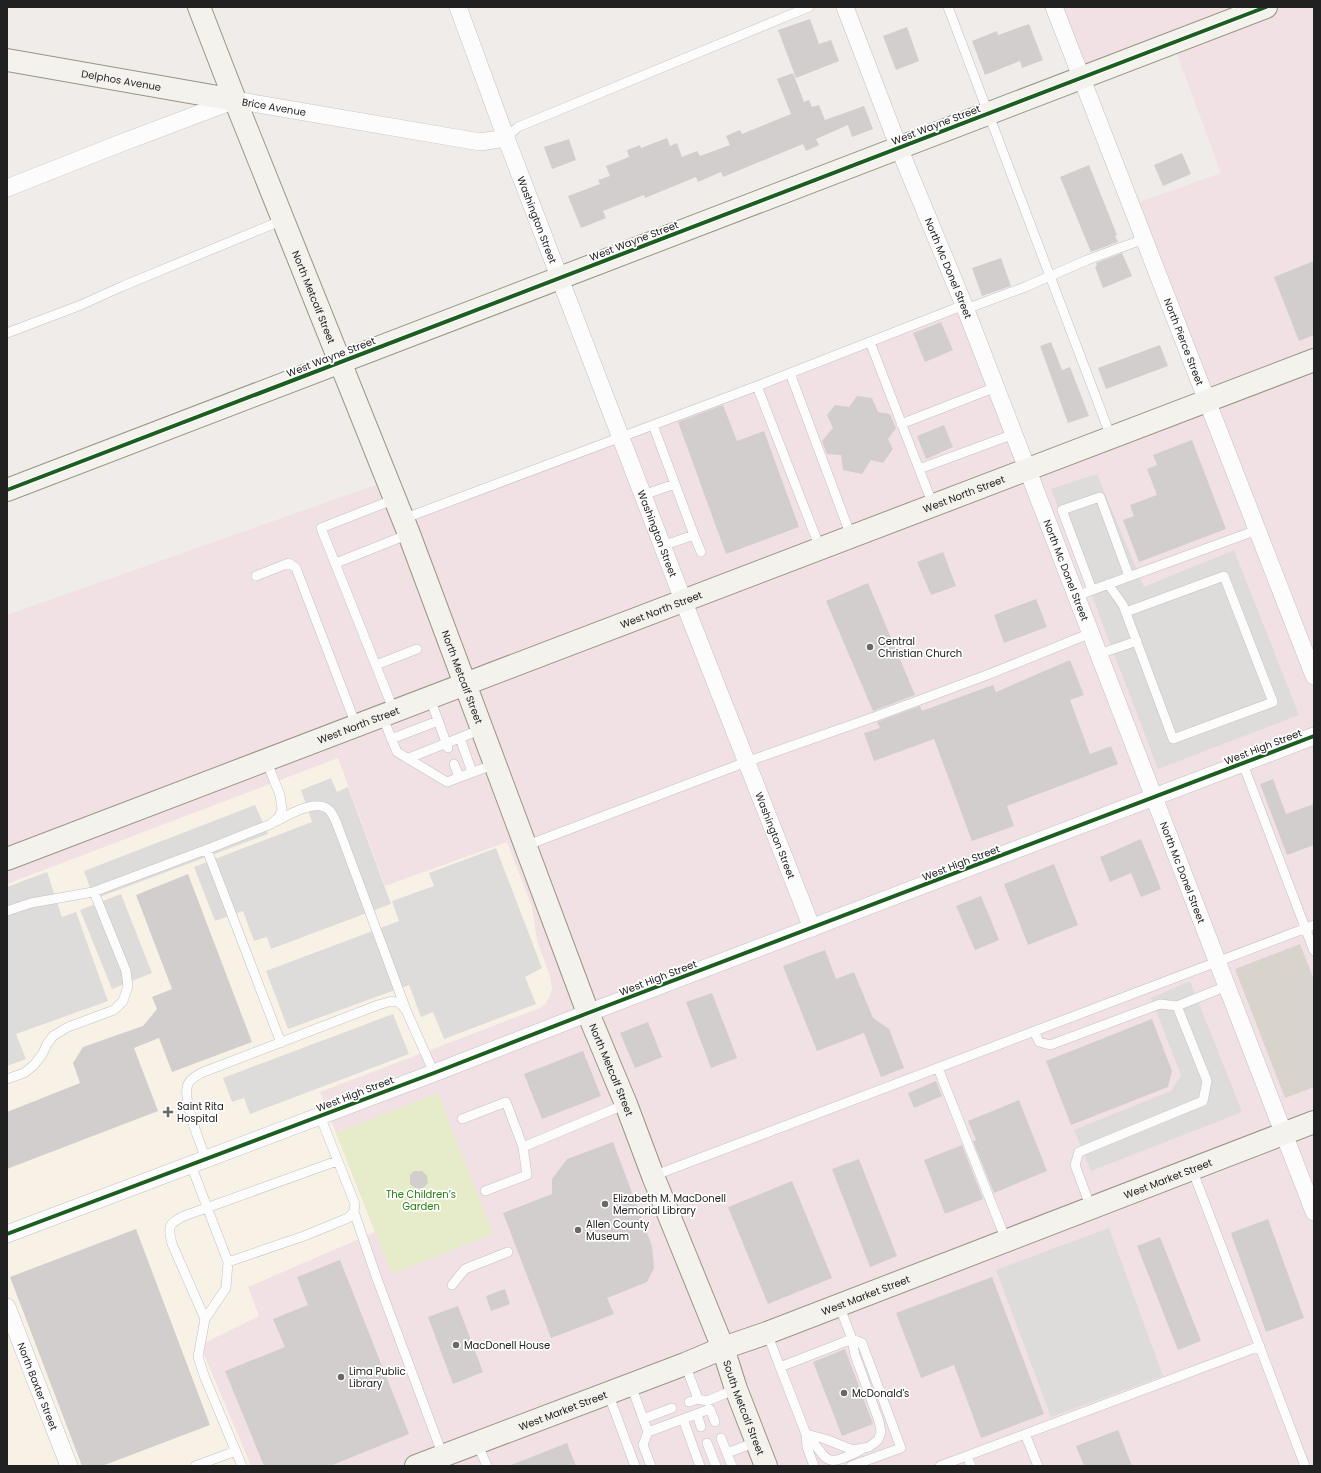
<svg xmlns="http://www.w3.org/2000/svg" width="1321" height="1473" font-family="Poppins,sans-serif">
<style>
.commercial{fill:#f1e1e4}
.education{fill:#f8f2e6}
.religious{fill:#dddcdb}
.construction{fill:#d8d4cc}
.grass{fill:#e6ebca}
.building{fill:#d2cecd}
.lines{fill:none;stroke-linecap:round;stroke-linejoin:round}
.lane-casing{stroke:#c2c1c0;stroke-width:10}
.street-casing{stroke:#c2c1c0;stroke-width:18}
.secondary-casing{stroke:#9a9582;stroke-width:24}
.lane{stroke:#fdfcfc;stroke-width:9}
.street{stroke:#fdfcfc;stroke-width:17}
.secondary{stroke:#f4f2ed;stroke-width:22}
.cycleway-casing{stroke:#fff;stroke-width:6}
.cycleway{stroke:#1b5e20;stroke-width:4}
.poi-dot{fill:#696867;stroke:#fff;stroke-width:1.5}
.labels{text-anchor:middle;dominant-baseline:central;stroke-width:3.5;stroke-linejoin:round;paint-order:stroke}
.street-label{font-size:10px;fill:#212121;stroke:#fff}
.poi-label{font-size:10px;fill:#212121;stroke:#fff;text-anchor:start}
.park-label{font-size:10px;fill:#27830c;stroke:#fff}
</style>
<rect width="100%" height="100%" fill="#efecea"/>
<path class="commercial" d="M1054,7H1314V1466H7V615L387,481L402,516L618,432L964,305L1027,469L1206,401L1131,205L1221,173L1173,43L1081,78Z"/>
<path class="education" d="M338,758L385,886L507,842L532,907L537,941L550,976L552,988L550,996L545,1004L540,1008L320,1092L375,1232L248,1287L259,1316L200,1345L251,1466H7V884Z"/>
<path class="religious" d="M1097,474L1144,587L1234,550L1299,715L1158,769L1051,489Z
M331,778L337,792L348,787L391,904L271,949L267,937L254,941L243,911L215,921L194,867L312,822L301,790Z
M255,805L268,834L94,899L84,871Z
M496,848L542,968L525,977L536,1004L444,1039L433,1012L421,1017L409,985L288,1029L266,971L399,921L392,901L434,886L429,873Z
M47,872L62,917L76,912L108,1001L16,1034L26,1059L7,1066V887Z
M121,894L152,973L112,989L80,910Z
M1190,981L1242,1112L1091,1171L1074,1130L1171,1091L1181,1075L1151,998Z
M393,1014L409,1054L250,1114L244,1098L232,1102L223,1078Z
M1109,1228L1163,1376L1051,1417L996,1270Z"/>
<path class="construction" d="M1300,944L1314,980V1087L1285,1098L1235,969Z"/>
<path class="grass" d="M438,1093L493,1234L392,1274L336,1133Z"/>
<path class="building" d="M810,19L819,44L831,40L839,61L796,78L778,30Z
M1029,24L1043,60L1022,68L1020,61L985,75L972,41L997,31L998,35Z
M907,27L919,61L896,70L883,36Z
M793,73L804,102L809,100L812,107L819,105L825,120L864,106L873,129L852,137L848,125L816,139L819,145L806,151L803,144L723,177L721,172L698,182L696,177L645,198L644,195L603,211L606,218L581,228L568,196L600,184L598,180L610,176L606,166L629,157L627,150L640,145L641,148L667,138L670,146L677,143L682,157L697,151L700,156L730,145L726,136L740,130L742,134L791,114L777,79Z
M569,139L576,160L552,169L544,147Z
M1182,153L1191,174L1163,186L1154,165Z
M1089,165L1117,235L1115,236L1118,242L1091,252L1060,177Z
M1122,253L1132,276L1103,288L1095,267L1097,266L1096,263Z
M1001,258L1011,286L982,296L972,268Z
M1314,261V335L1299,341L1274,277Z
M941,322L953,350L925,362L913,333Z
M1051,342L1062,370L1070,367L1089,416L1068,423L1040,346Z
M1160,345L1168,366L1106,389L1098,368Z
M857,396L872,398L878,412L890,414L896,428L888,439L893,449L883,463L871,460L862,474L843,470L841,455L827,454L822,441L833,428L827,415L835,405L849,407Z
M723,405L737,441L764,431L799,527L726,554L678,422Z
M944,425L953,447L926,459L917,436Z
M1192,440L1226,529L1139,562L1123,520L1134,516L1130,505L1157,495L1147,469L1157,465L1153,455Z
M943,552L956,586L931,595L917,562Z
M868,583L915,695L873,711L826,601Z
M1036,599L1047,627L1004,643L994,615Z
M1070,660L1084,695L1070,700L1090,754L1111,746L1118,764L1007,806L1014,826L972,841L934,739L874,761L864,733L880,728L877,722L920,706L922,711L993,685L996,692Z
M1273,779L1286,814L1314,804V845L1287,855L1260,784Z
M1141,839L1161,889L1141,897L1131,873L1110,882L1100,857Z
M1054,864L1078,925L1028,945L1004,884Z
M188,874L252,1042L172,1072L159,1038L134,1048L158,1111L7,1169V1112L80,1083L73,1063L83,1047L143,1026L157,1009L152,997L172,989L136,895Z
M981,896L999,940L975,950L956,906Z
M825,950L836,979L854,972L873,1018L889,1029L904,1068L881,1077L864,1033L817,1051L783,966Z
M712,993L737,1058L711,1068L686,1002Z
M1152,1019L1172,1071L1168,1087L1071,1125L1046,1061Z
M648,1022L662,1057L635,1068L620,1033Z
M583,1051L601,1096L542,1119L524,1074Z
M936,1081L942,1096L914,1108L908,1093Z
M1019,1100L1047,1171L994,1193L973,1141L976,1140L968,1121Z
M613,1142L652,1246L654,1268L647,1282L607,1298L614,1314L551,1338L503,1213L552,1194V1179L567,1159Z
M962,1145L983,1199L945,1214L924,1160Z
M859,1159L897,1256L870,1267L832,1169Z
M414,1171H422L427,1176L428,1183L422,1189L415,1188L410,1184V1175Z
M792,1181L832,1278L768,1304L728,1207Z
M1268,1219L1304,1318L1266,1332L1231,1233Z
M136,1229L210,1425L102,1466H82L10,1277Z
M1160,1237L1201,1341L1178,1350L1137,1246Z
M340,1260L409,1434L330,1466H264L225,1371L285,1347L273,1319L308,1305L297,1277Z
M992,1277L1044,1414L981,1438L954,1365L921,1378L896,1313Z
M505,1289L510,1304L491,1311L486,1296Z
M458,1306L483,1372L453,1384L428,1317Z
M845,1349L873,1424L842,1436L813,1362Z
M1118,1430L1132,1466H1084L1076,1446Z
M567,1443L576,1466H511V1465Z"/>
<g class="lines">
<g class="lane-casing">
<path id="lane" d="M948,7L1111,437
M506,138L518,127L809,7
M966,309L1025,287L1087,260L1144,239
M7,333L81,305L123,286L283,220
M870,342L933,505
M790,373L851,536
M757,386L820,548
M901,424L996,387
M653,425L675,484
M919,469L1014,434
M643,495L675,484L694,535L662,546
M403,519L757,386L964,305
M694,535L701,552
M336,563L409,534
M256,576L289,563L296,568L356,725
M1108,584L1123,605L1173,739L1273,702L1224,576L1126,612
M1092,590L1062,510L1100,497L1129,576
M1076,596L1257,530
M1099,654L1137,641
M376,665L417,649
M430,698L448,748
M394,711L321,528L395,499
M382,716L397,752L447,782L495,764
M460,738L472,772
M391,739L438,721
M409,758L482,729
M454,764L459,777
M1243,764L1314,951
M275,822C288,815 318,797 330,811C336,818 339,831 343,840L405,1007
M525,846L746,762L877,716L987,675L1091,633
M207,850L281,1043
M7,911L31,903L93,892L213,847L271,824L279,817L282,809L280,795L266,760
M1177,1006L1227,986
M1034,1031L1039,1042L1050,1045L1160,1004L1177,1006L1207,1081L1203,1101L1079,1152L1075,1165L1091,1208
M938,1068L1006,1240
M7,1079L24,1073L34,1065L43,1053L47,1044L53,1036L68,1027L114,1010L123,1001L128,986L126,971L94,892
M462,1119L506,1102L523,1147
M206,1159C200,1143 184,1104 187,1088C188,1080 195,1077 201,1073L378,1005L392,1001L400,1003L406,1010L434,1073
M191,1165L228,1262L226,1288L205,1319L198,1357L205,1378L242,1466
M1192,1169L1305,1466
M653,1176L1314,925
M485,1191L527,1175L523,1147L626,1104
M354,1212L376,1276L443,1456
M228,1262L304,1236L348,1218L354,1212L355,1204L320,1116
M452,1285L465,1269L508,1252
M205,1319L172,1244C168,1226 168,1224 184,1216L337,1161
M767,1333L780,1367
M685,1364L698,1399L689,1402
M631,1385L648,1432L710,1409L715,1422
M608,1393L635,1466
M698,1399L707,1401L736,1389
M697,1414L701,1427
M643,1419L672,1408
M683,1419L700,1466
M648,1432L643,1445L651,1466
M806,1434L825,1439L853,1450L869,1447L878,1440L881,1432L879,1421L855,1355L852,1339L839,1305
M806,1434C830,1461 823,1469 861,1450
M1025,1434L1038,1466
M721,1438L732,1466
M477,1443L487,1466
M707,1443L716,1466
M727,1453L756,1442
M967,1456L971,1466
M195,1466L236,1451
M814,1466L807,1447L806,1434L780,1367L852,1339L862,1343L901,1448L851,1466
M940,1466L1260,1346"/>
</g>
<g class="street-casing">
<g id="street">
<path id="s1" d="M458,7L506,138L690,618L812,928"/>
<path id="s2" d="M845,7L899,148L964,305L1314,1212"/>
<path id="s3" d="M1054,7L1314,676"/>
<path id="s4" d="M7,188L116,145L235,100L480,142L506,138"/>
<path d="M7,1234L434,1073L588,1013L1314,736"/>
<path id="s5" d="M7,1307L69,1466"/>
</g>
</g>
<g class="secondary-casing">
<g id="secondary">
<path id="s6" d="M199,7L235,100L409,534L588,1013L626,1104L653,1176L723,1348L736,1389L766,1466"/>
<path id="s7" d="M7,60L235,100"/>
<path d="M7,490L1266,7"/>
<path id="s8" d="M7,859L1314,360"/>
<path id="s9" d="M416,1466L685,1364L723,1348L767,1333L1314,1122"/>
</g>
</g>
<use href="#lane" class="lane"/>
<use href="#street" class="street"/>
<use href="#secondary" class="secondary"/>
<g class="cycleway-casing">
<path id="cycleway" d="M7,490L1266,7
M7,1234L434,1073L588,1013L1314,736"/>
</g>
<use href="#cycleway" class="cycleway"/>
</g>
<g class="poi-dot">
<circle cx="870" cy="647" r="4"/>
<path d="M166 1106h4v4h4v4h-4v4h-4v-4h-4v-4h4z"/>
<circle cx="605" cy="1204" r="4"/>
<circle cx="578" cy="1230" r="4"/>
<circle cx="456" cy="1345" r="4"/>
<circle cx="341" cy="1377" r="4"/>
<circle cx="844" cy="1393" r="4"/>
</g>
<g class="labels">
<g class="street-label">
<text stroke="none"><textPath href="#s7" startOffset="116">Delphos Avenue</textPath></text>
<text stroke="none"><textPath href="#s4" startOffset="284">Brice Avenue</textPath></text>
<text transform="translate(936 125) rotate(-21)">West Wayne Street</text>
<text stroke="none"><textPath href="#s1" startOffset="227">Washington Street</textPath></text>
<text transform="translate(634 241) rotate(-21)">West Wayne Street</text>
<text stroke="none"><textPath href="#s2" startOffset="281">North Mc Donel Street</textPath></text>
<text stroke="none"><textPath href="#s6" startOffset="312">North Metcalf Street</textPath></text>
<text stroke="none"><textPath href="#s3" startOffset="359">North Pierce Street</textPath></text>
<text transform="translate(331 357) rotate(-21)">West Wayne Street</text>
<text stroke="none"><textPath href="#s8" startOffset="1024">West North Street</textPath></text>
<text stroke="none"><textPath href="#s1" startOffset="563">Washington Street</textPath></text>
<text stroke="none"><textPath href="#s2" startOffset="605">North Mc Donel Street</textPath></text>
<text stroke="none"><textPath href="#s8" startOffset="700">West North Street</textPath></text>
<text stroke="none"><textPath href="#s6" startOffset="720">North Metcalf Street</textPath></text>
<text stroke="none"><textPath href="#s8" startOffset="376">West North Street</textPath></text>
<text transform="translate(1263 747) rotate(-21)">West High Street</text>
<text stroke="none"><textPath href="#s1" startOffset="887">Washington Street</textPath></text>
<text transform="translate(961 863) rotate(-21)">West High Street</text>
<text stroke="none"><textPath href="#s2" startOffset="929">North Mc Donel Street</textPath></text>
<text transform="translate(658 978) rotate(-21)">West High Street</text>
<text stroke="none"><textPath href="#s6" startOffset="1140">North Metcalf Street</textPath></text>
<text transform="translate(355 1094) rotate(-21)">West High Street</text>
<text stroke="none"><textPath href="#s9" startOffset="805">West Market Street</textPath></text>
<text stroke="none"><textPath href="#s9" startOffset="481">West Market Street</textPath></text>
<text stroke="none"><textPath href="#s5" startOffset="85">North Baxter Street</textPath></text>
<text stroke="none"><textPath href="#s6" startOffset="1503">South Metcalf Street</textPath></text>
<text stroke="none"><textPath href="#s9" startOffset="157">West Market Street</textPath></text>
</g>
<g class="poi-label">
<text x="878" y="641">Central<tspan x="878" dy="12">Christian Church</tspan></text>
<text x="177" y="1106">Saint Rita<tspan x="177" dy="12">Hospital</tspan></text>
<text x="613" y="1198">Elizabeth M. MacDonell<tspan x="613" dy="12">Memorial Library</tspan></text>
<text x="586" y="1224">Allen County<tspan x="586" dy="12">Museum</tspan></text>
<text x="464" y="1345">MacDonell House</text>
<text x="349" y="1371">Lima Public<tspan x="349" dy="12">Library</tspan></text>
<text x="852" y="1393">McDonald's</text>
</g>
<g class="park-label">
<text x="421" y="1194">The Children’s<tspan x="421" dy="12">Garden</tspan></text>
</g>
</g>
<rect width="1321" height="1473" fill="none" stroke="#212121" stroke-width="16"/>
</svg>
